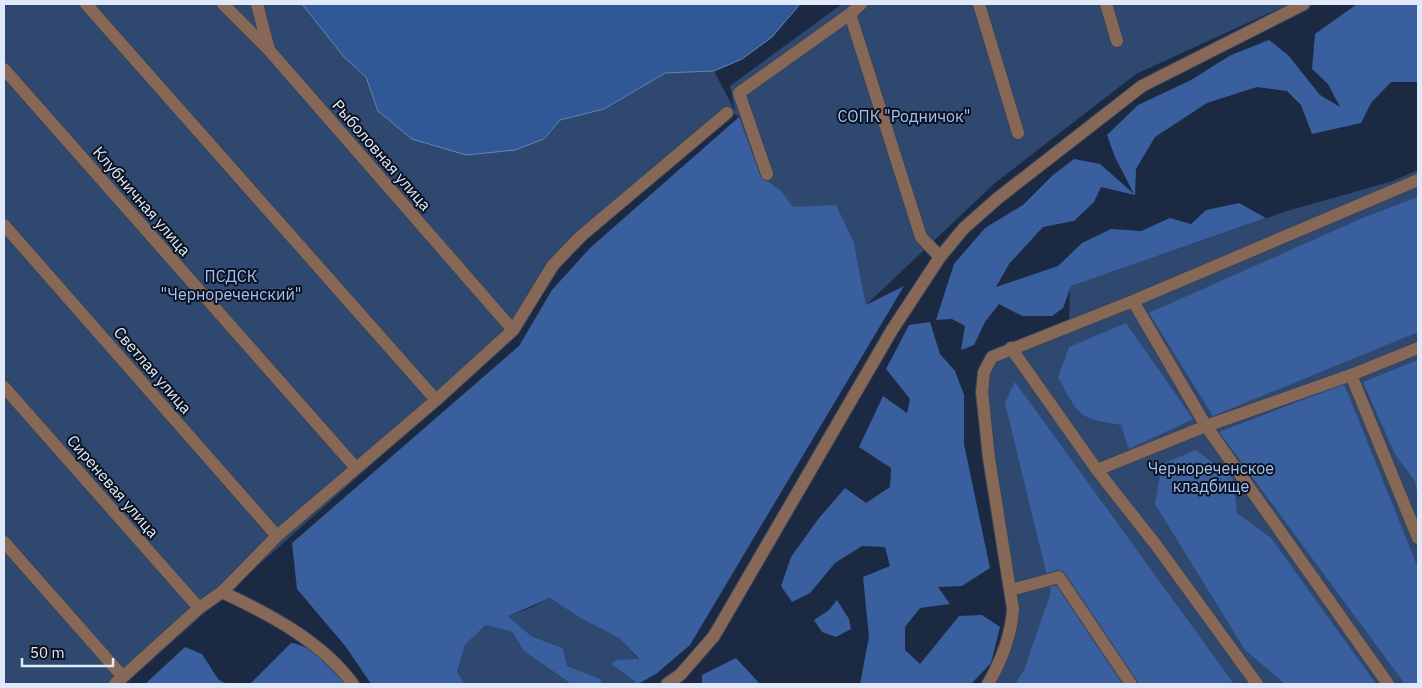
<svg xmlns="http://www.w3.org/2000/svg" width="1422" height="688" font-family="'IBM Plex Sans',sans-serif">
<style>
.green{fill:#2f4870}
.forest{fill:#395f9f}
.water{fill:#315896;stroke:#6584b4}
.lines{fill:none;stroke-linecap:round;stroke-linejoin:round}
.minor-casing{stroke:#36455c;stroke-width:14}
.minor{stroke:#876755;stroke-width:12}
.labels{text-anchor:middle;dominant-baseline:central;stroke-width:4;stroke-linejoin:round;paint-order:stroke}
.park-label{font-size:16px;fill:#a3c4fa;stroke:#0c131e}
.street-label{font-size:16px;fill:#dfe9f9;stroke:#0c131e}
</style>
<rect width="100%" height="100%" fill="#1b2a42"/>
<path class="green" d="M4,4H302L344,57L366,77L378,111L515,150L544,139L560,120L604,109L665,73L714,71L735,111L730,86L842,4H1289L1136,74L995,183L866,305L854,243L780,224L739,117L735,114L605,222L567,258L544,290L518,334L125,684H4Z
M1418,170V684H993L1015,633L987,382L995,360L1069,327L1070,286L1287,211L1393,181Z
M550,598L580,618L619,638L639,660L615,667L638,684H602L599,679L567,666L563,648L531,636L507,616L530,608Z
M486,625L512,632L524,651L571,684H465L457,672L465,645Z"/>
<path class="forest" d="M1357,4H1418V82H1391L1371,103L1361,123L1312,134L1301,105L1287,91L1257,87L1207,103L1155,137L1136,169L1135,195L1101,187L1094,202L1074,221L1043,227L1009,264L996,287L1058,266L1082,243L1111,229L1141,231L1170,218L1191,224L1206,210L1239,203L1266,218L1071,286L1063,308L1052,316H1022L999,304L985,322L974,345L961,350L965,326L952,319L936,320L954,264L985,228L1023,205L1053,175L1074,159L1100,164L1134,194L1115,157L1107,135L1138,105L1191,80L1231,55L1269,40L1288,55L1320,95L1340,107L1328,84L1312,69L1315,34Z
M739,117L761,176L782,192L793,207L836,205L854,243L866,305L904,286L690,645L656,674L638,684L611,664L617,660L639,659L619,638L580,618L550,598L508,616L531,636L563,648L567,666L600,679L602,684H571L524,651L512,632L486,625L465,645L457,672L465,684H371L346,647L297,589L292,543L519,346L552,290L590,248Z
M1418,197V332L1213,416L1149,313L1365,217Z
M930,322L940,354L955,371L964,395V444L990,568L962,586L938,587L950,604L920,608L905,627V650L920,664L959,616L982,615L1000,627L991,663L971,684H860L869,637L863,577L890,566L885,547L862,546L835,563L810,593L792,602L781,586L791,557L819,518L845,488L866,503L890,487L891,468L859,447L883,396L907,413L910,399L886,369L909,325Z
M1126,323L1193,419L1129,449L1121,425C1076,418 1079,415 1058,377L1069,347Z
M1418,360V499L1415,481L1395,454L1363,382Z
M1015,382L1234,684H1015L1024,670L1051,592L1005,403Z
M1344,384L1418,568V684H1405L1219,432Z
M1196,450L1233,478L1237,513L1271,538L1376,684H1285L1245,650L1155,504L1162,464Z
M837,600L849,619L851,629L836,637L822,632L814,620L829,610Z
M291,643C314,646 331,667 347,684H250Z
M185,647L202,654L218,679L226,684H145Z
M736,658L760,684H702V675Z"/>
<path class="water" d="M302,4H800L772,37L742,59L714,71L665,73L604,109L560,120L544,139L515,150L466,155L412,139L378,111L366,77L344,57Z"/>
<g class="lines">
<g class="minor-casing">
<path id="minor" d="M86,4L436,400
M223,4L269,50L513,330
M257,4L269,50
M979,4L1018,133
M1106,4L1117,41
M850,14L921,237L940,257
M4,69L356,468
M767,174L739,93L850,14L861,4
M4,225L277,536
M1133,301L1206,426L1388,684
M1011,348L1097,470L1156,545L1257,684
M1351,375L1418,538
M4,387L199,608
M1097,470L1206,426L1351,375L1418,348
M4,542L123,677
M1011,590L1059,577L1131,684
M222,592C269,614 321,641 353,684
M115,684L199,608L222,592L277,536L436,400L513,330L553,265L581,236L727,113
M667,684L680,675L714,636L892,330L940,257L964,228L998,198L1142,86L1304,4
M988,684C1002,660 1011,637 1013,609L989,458L982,392L984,372L992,357L1133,301L1418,180"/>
</g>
<use href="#minor" class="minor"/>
</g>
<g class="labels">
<g class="park-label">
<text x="904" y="116">СОПК "Родничок"</text>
<text x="231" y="276">ПСДСК<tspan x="231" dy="18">"Чернореченский"</tspan></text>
<text x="1211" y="468">Чернореченское<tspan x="1211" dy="18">кладбище</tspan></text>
</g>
<g class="street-label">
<text transform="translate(382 155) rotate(49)">Рыболовная улица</text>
<text transform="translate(142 201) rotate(49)">Клубничная улица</text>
<text transform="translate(153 370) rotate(49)">Светлая улица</text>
<text transform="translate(113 486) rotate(49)">Сиреневая улица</text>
</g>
</g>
<rect width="1422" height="688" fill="none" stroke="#dfe9f9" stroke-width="10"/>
<path d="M22 658v8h91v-8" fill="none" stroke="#dfe9f9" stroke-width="2.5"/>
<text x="30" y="658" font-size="15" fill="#dfe9f9" stroke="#0c131e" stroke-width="4" paint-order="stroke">50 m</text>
</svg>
